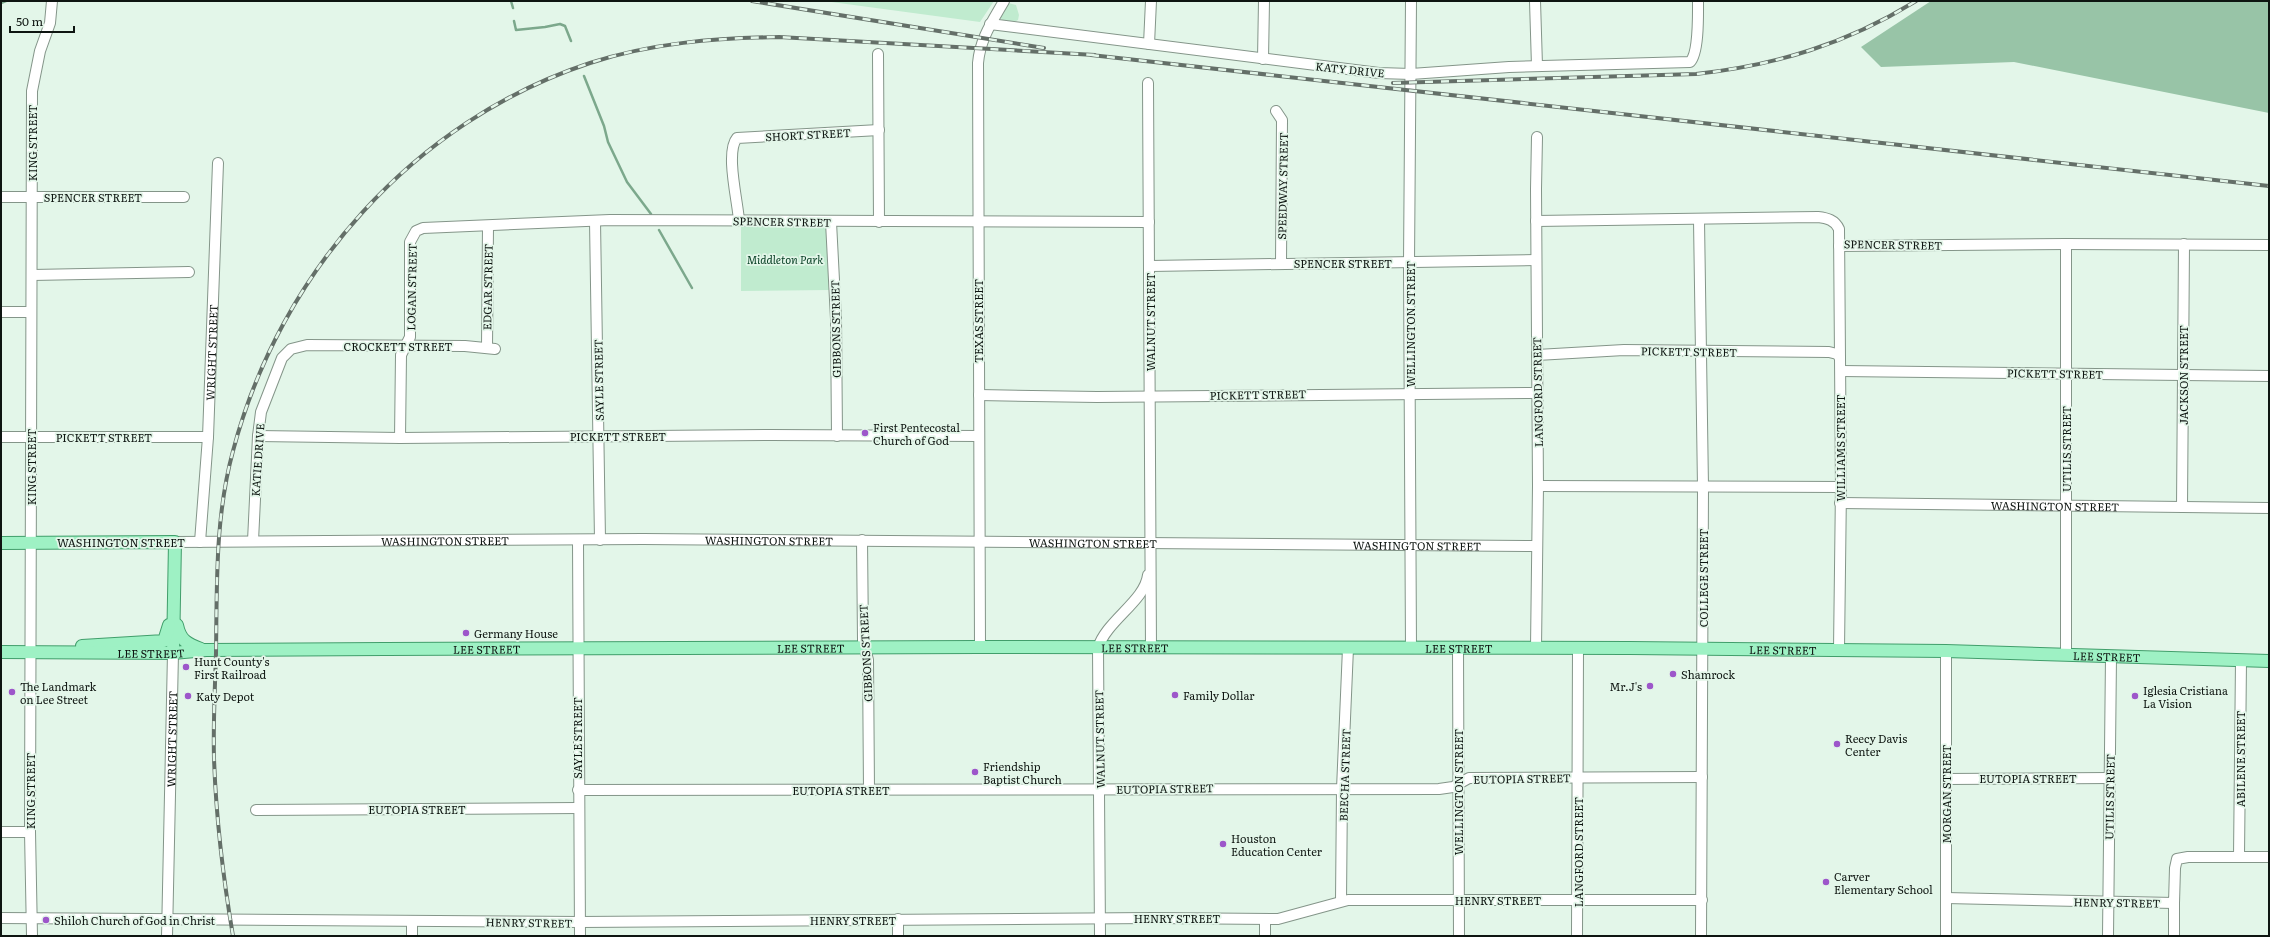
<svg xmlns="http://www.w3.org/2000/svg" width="2270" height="937" font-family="Literata,serif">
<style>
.green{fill:#c0ebcf}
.forest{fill:#98c4a7}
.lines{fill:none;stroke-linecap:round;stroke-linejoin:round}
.stream{stroke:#7ca88c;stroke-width:2.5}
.minor-casing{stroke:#849589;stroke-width:12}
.major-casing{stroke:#419e6b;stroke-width:14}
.minor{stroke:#fff;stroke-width:10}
.major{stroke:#9ef1c4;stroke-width:12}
.rail-casing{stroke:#646f68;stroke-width:4}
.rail{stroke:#e3f6e9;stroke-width:2.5;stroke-dasharray:8;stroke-linecap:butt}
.poi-dot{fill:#9d56ca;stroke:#e3f6e9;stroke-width:1.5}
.labels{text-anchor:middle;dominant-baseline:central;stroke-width:3.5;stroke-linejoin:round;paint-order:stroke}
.street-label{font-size:11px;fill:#0e1511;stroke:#e3f6e9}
.park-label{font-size:11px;font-style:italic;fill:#084025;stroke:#e3f6e9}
.poi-label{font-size:11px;fill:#0e1511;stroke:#e3f6e9;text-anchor:start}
</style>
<rect width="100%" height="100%" fill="#e3f6e9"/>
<path class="green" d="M824,1H994L980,22Z
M1008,3L1016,5L1019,15L1018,20L1012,23L1002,21L1000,15Z
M741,227H828L829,290L741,291Z"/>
<path class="forest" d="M1931,1H2269V113L2014,62L1881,67L1861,47Z"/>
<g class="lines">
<path class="stream" d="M511,1L513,8
M1,3L6,1
M514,21L516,30L545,27L560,24L565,26L571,41
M584,76L604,126L608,142L627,182L651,214
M659,230L692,288"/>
<g class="minor-casing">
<g id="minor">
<path d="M1411,1L1409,263L1411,648"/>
<path d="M1535,1L1537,66"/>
<path d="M990,24L1379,73L1411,74L1509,67L1690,62C1699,53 1698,14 1698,1"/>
<path d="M1149,44L1151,1"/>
<path d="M878,54L879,222"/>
<path d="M1263,59L1264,1"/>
<path d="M1148,83L1151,648"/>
<path d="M1276,111L1282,120L1281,263"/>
<path d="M1,197H184"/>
<path d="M1699,220L1703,487L1701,936"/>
<path d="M595,221L600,540"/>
<path d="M739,221C738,202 725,152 737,138L879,130"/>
<path d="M1536,221L1818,217C1827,218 1835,220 1839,229L1841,487L1839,650"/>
<path d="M831,222L836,319L837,436"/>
<path d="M1839,246L2066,244L2269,245"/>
<path d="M1150,266C1279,263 1408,263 1536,260"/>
<path d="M32,275L189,272"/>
<path d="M1,312H31"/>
<path d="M487,348L488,226"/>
<path d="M1537,355L1624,350L1829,352L1837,354L1840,358"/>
<path d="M1841,371L2269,376"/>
<path d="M979,395L1097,397L1537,393"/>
<path d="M258,436L400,438L772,435L979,436"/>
<path d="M1,437H208"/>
<path d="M400,438L401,355L410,337V242L416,231L423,228L610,220L1149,222"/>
<path d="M1538,486L1841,487"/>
<path id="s1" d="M1840,503L2269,508"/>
<path d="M2182,507L2184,244"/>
<path d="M862,540L863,640L868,660L869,790"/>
<path d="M253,541L258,436L261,412L282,358L291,349L307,345L465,346L495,349"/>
<path d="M578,541L580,936"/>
<path id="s2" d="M175,542L643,539L1537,546"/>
<path id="s3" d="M200,542L208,437L218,163"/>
<path d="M980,647L978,63C980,39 992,22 1004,1"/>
<path d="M1458,648L1459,936"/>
<path d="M1536,648L1538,486L1536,189L1537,137"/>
<path d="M2066,655V244"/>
<path d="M1947,779L2109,778"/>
<path d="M578,790L1439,789L1453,787L1469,778L1702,777"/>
<path d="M256,810L578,808"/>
<path d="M1,832H30"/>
<path d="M2239,857L2241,661"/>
<path d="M1946,898L2174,903L2175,868L2177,859L2188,857H2269"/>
<path d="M1341,901L1342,789L1348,648"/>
<path d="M1,918L580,922L1152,918L1278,919L1348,900H1702"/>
<path d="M898,919V936"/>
<path d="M412,921V936"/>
<path d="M32,936L30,832L32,91L40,51L50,23L52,1"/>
<path id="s4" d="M167,936L173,653"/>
<path d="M1100,936L1098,648C1106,621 1145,601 1148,575"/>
<path d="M1265,936V919"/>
<path d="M1577,936L1578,648"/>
<path d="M1946,936V651"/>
<path d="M2108,936L2111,657"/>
<path d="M2174,936V903"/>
</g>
</g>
<g class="major-casing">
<g id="major">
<path d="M1,543L175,542L173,653"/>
<path d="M177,625C180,640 187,644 201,649"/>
<path d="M82,646L164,641L169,625"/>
<path id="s5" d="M1,652L173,653L206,650L385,649L980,647L1630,648L1946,651L2269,661"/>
</g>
</g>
<use href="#minor" class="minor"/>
<use href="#major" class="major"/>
<g class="rail-casing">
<path id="rail" d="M752,1L1044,48
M1091,55L2269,186
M1393,83L1696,74C1777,65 1846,44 1916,1
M233,936C223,877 216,818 214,758C213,723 215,688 216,653C217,585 215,517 233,451C280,272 414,121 590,63C651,43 715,38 779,37L1095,55"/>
</g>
<use href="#rail" class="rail"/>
</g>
<g class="poi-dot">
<circle cx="865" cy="433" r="4"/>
<circle cx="466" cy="633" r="4"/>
<circle cx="186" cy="667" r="4"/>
<circle cx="1673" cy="674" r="4"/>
<circle cx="1650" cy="686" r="4"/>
<circle cx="12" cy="692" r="4"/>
<circle cx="1175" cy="695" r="4"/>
<circle cx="188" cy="696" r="4"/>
<circle cx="2135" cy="696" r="4"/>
<circle cx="1837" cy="744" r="4"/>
<circle cx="975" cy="772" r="4"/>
<circle cx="1223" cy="844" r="4"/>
<circle cx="1826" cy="882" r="4"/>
<circle cx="46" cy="920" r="4"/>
</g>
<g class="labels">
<g class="street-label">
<text transform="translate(1350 69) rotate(6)">KATY DRIVE</text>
<text transform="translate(808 134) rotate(-3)">SHORT STREET</text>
<text transform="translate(32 143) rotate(-90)">KING STREET</text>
<text transform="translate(1282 186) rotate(-89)">SPEEDWAY STREET</text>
<text x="93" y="197">SPENCER STREET</text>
<text transform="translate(782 221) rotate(1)">SPENCER STREET</text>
<text transform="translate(1893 244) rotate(1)">SPENCER STREET</text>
<text x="1343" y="263">SPENCER STREET</text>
<text transform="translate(411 287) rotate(-89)">LOGAN STREET</text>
<text transform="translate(487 287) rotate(-89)">EDGAR STREET</text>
<text transform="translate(978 321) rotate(-90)">TEXAS STREET</text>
<text transform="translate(1150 322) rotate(-90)">WALNUT STREET</text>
<text transform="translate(1410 324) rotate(-90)">WELLINGTON STREET</text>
<text transform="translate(835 329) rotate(-91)">GIBBONS STREET</text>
<text x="398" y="346">CROCKETT STREET</text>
<text transform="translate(1689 351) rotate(1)">PICKETT STREET</text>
<text stroke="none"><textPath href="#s3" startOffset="190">WRIGHT STREET</textPath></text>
<text transform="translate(2055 373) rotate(1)">PICKETT STREET</text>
<text transform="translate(2183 375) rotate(-90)">JACKSON STREET</text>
<text transform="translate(598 380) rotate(-91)">SAYLE STREET</text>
<text transform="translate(1537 392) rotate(-91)">LANGFORD STREET</text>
<text transform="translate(1258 394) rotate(-1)">PICKETT STREET</text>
<text x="618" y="436">PICKETT STREET</text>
<text x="104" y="437">PICKETT STREET</text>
<text transform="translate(1840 448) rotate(-90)">WILLIAMS STREET</text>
<text transform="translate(2066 449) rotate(-90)">UTILIS STREET</text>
<text transform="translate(257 460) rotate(-86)">KATIE DRIVE</text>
<text transform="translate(31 467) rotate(-90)">KING STREET</text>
<text stroke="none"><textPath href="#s1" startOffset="215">WASHINGTON STREET</textPath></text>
<text stroke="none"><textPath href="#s2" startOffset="594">WASHINGTON STREET</textPath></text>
<text stroke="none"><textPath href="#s2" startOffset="270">WASHINGTON STREET</textPath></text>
<text x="121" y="542">WASHINGTON STREET</text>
<text stroke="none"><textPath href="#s2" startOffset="918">WASHINGTON STREET</textPath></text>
<text stroke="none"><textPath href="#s2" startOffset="1242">WASHINGTON STREET</textPath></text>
<text transform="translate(1703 578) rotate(-90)">COLLEGE STREET</text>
<text stroke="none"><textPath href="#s5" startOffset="810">LEE STREET</textPath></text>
<text stroke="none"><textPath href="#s5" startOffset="1134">LEE STREET</textPath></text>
<text stroke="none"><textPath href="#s5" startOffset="1458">LEE STREET</textPath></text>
<text stroke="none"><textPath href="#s5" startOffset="486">LEE STREET</textPath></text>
<text stroke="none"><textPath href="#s5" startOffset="1782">LEE STREET</textPath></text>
<text stroke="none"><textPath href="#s5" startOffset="150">LEE STREET</textPath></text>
<text transform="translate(865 653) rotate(-93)">GIBBONS STREET</text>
<text stroke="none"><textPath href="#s5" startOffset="2106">LEE STREET</textPath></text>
<text transform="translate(577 738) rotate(-90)">SAYLE STREET</text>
<text stroke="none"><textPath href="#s4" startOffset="197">WRIGHT STREET</textPath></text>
<text transform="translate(1099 739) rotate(-91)">WALNUT STREET</text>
<text transform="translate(2240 759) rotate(-90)">ABILENE STREET</text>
<text transform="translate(1344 775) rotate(-88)">BEECHA STREET</text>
<text transform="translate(1522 778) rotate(-1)">EUTOPIA STREET</text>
<text x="2028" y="778">EUTOPIA STREET</text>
<text transform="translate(1165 788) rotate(-1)">EUTOPIA STREET</text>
<text x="841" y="790">EUTOPIA STREET</text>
<text transform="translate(30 791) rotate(-90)">KING STREET</text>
<text transform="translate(1458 792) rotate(-90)">WELLINGTON STREET</text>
<text transform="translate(1946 794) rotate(-90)">MORGAN STREET</text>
<text transform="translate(2109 797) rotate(-89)">UTILIS STREET</text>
<text x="417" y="809">EUTOPIA STREET</text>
<text transform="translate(1578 852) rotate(-90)">LANGFORD STREET</text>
<text x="1498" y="900">HENRY STREET</text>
<text transform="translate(2117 902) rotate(1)">HENRY STREET</text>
<text x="1177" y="918">HENRY STREET</text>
<text x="853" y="920">HENRY STREET</text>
<text transform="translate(529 922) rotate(1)">HENRY STREET</text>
</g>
<g class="park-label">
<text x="785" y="259">Middleton Park</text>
</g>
<g class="poi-label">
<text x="873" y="427">First Pentecostal<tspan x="873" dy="13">Church of God</tspan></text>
<text x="474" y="633">Germany House</text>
<text x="194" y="661">Hunt County's<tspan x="194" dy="13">First Railroad</tspan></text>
<text x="1681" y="674">Shamrock</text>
<text x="20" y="686">The Landmark<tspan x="20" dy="13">on Lee Street</tspan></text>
<text x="1642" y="686" text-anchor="end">Mr.J's</text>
<text x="2143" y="690">Iglesia Cristiana<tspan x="2143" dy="13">La Vision</tspan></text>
<text x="1183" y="695">Family Dollar</text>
<text x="196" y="696">Katy Depot</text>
<text x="1845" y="738">Reecy Davis<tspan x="1845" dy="13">Center</tspan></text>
<text x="983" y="766">Friendship<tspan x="983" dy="13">Baptist Church</tspan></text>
<text x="1231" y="838">Houston<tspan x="1231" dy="13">Education Center</tspan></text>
<text x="1834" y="876">Carver<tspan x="1834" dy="13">Elementary School</tspan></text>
<text x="54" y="920">Shiloh Church of God in Christ</text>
</g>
</g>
<rect width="2270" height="937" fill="none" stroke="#0e1511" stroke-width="4"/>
<path d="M10 26v6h64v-6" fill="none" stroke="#0e1511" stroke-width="2"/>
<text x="16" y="26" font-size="12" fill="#0e1511" stroke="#e3f6e9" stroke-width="3" paint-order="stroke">50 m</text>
</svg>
